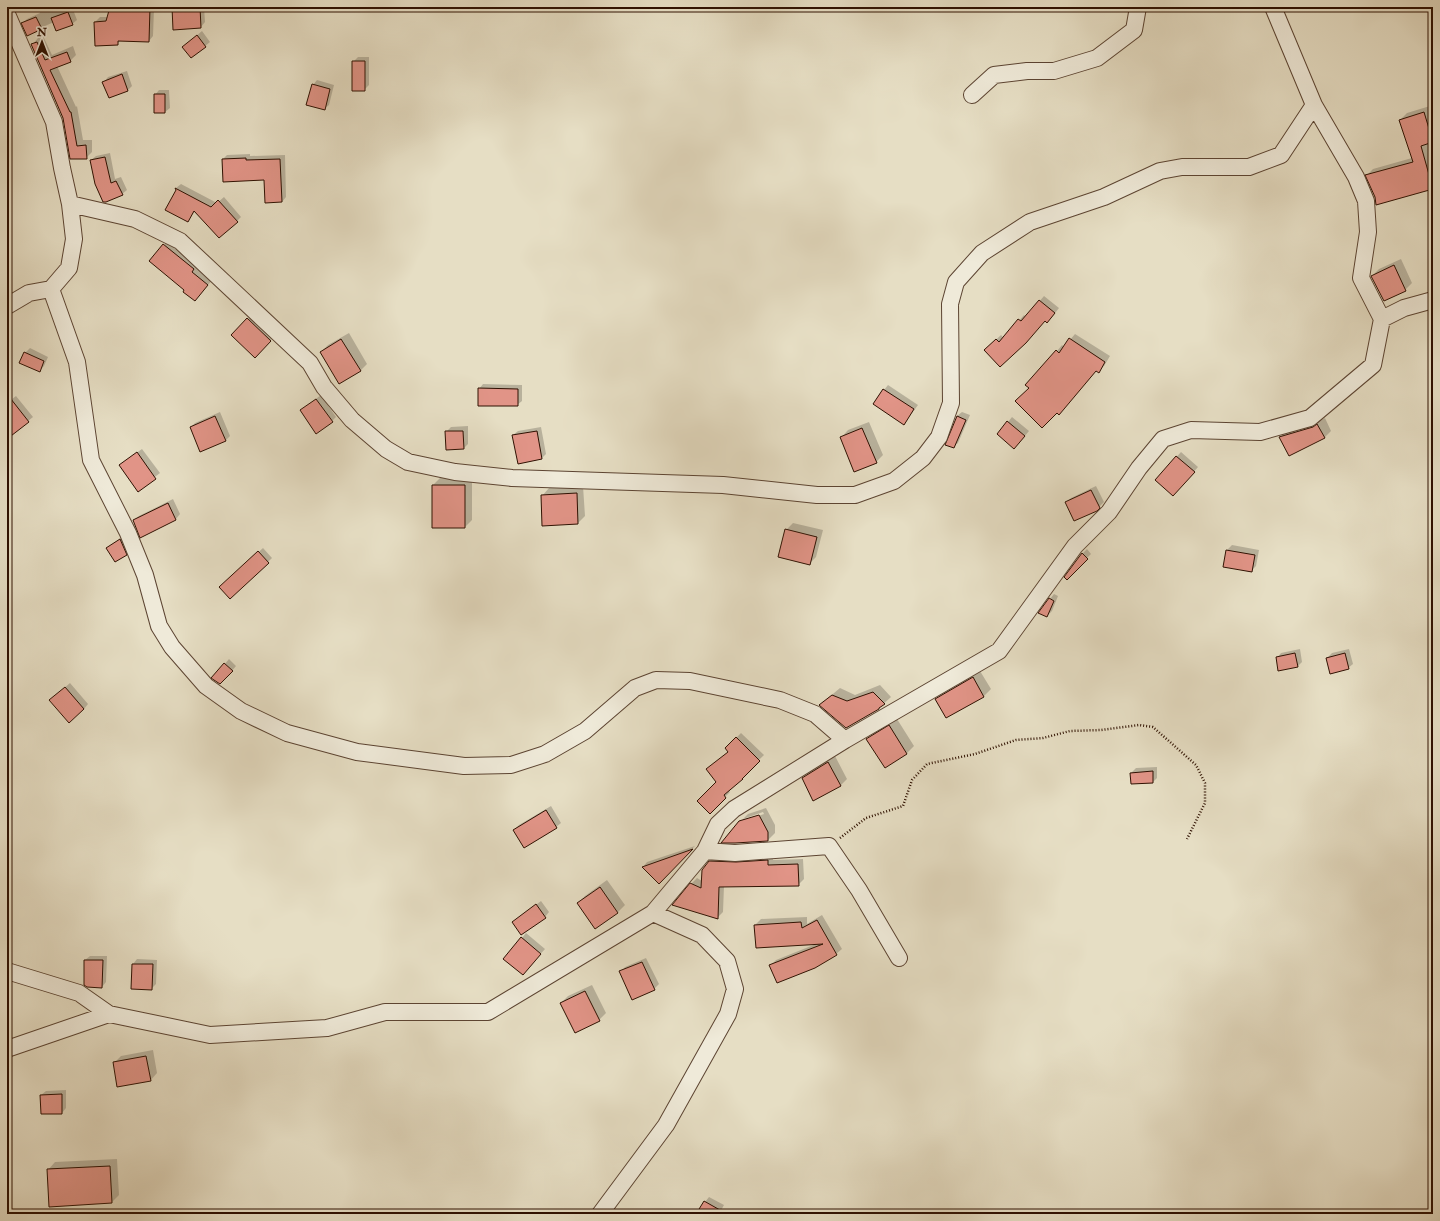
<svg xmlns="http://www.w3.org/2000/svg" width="1440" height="1221" font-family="'IM FELL Double Pica',serif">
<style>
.shadow{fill:#0003}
.building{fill:#e19487;stroke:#2e1001}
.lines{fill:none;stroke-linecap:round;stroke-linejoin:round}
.minor-casing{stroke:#5c4432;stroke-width:18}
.path{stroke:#2e1001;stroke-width:2.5;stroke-dasharray:1 2;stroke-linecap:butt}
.minor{stroke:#efead9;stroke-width:16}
</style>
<rect width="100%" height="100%" fill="#e6dec4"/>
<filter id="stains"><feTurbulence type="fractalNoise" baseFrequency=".005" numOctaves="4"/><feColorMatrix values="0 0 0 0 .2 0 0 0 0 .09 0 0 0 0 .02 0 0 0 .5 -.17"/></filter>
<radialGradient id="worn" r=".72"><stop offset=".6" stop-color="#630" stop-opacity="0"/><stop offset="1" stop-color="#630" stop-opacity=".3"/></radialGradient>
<path class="shadow" d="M38,7H72L77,20L72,24L54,22L27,34L23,23L27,19L40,13Z
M111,7H155L154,9L153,36L149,41L121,40L117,44L95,22L100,17H108Z
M173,7H204L205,22L201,27Z
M202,31L210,42L192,57L183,47Z
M43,36L52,55L73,46L76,55L70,61L57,66L76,107L77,106L83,140H92V152L86,158H71L64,118L32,45L38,38Z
M358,57H369V85L364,90L353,62Z
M127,71L132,86L128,90L104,82L108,77Z
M317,80L334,85L329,105L324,109L313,85Z
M159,90H169L170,108L165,112L155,95Z
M1430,106L1433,114V141L1428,143L1433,159V188L1377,203L1376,197L1367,175L1373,169L1412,158L1400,120L1407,113Z
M110,153L115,179L121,177L127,190L122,194L105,201L91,160L96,156Z
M250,154V156L285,155L286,197L282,202L265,179L223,159L227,155Z
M181,184L217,203L224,197L241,217L237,221L195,211L188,221L177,190L176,188Z
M170,238L214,278L195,300L185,290L150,261Z
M1401,259L1412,283L1405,290L1372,276L1379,269Z
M1044,296L1059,308L1052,317L985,350L1001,335L1004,338L1024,315L1026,317Z
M252,315L275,336L255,356L233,335Z
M349,333L367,364L360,371L321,352L328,345Z
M1075,334L1110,356L1104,366L1098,371L1097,370L1059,414L1027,384L1057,351L1062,345L1064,347Z
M30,348L48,357L44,366L39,371L25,353Z
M483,384L522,385V401L517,405L479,389Z
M888,385L918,405L904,424L884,390Z
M321,395L336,417L332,421L301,410Z
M16,396L33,417L11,435L7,429V403Z
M220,412L230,436L225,441L191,427L195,423Z
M962,412L970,415L958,443L953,447L957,416Z
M1012,417L1029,431L1019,443L1008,422Z
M1325,418L1331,431L1324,438L1280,437L1287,430L1321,420Z
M869,422L883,455L876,462L841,438L848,430Z
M468,426V444L464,448L446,432L451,427Z
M541,427L546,454L542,458L518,463L513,435L518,431Z
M142,449L160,473L138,490L125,461Z
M1181,452L1198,467L1178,490L1156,480Z
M440,478H472V520L465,527L433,485Z
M583,486L585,516L578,523L542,496L549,488Z
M1096,486L1104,502L1096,510L1066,502L1071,498Z
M173,499L180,514L176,519L141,536L134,520L139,516Z
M793,523L823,530L816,557L809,564L786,530Z
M125,535L130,549L126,554L107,548Z
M1232,545L1259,550L1256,566L1251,571L1224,566L1227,550Z
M263,548L272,558L268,562L225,583Z
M1087,549L1091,554L1067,578L1082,554Z
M1054,594L1058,596L1052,611L1047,616L1050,599Z
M1300,649L1302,662L1298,666L1279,670L1277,658L1281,653Z
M1349,649L1353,664L1348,668L1327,658L1332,653Z
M229,659L236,666L225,679L213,678Z
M980,671L991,689L984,696L946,717L936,699L943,692Z
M70,683L88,704L84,709L55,696Z
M880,685L891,697L879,708L827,699L840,688L855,695Z
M897,719L914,746L907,753L885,767L868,739L875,732Z
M741,733L764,755L728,790L730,792L710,812L717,782L712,765L729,751L726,748Z
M835,756L847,779L840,786L803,778L810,771Z
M1157,767V778L1153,782L1131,773L1136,768Z
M551,806L561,823L556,827L514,830L519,825Z
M766,808L775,825V833L768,840L740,822L764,814L763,812L743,819L748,814Z
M695,846L659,882L643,867L647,862Z
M773,855V860L803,859L804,879L798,885L724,886L723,912L717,918L691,884L697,878L702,881L710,861L716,856Z
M607,880L625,905L618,912L596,928L578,903L585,896Z
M541,901L549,912L545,917L513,922Z
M822,915L842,949L836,954L771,965L776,960L816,944L755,925L761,919L807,917V924Z
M526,933L545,949L527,969L522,938Z
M90,956H107L106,982L102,987L85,960Z
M646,958L659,984L654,989L621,972L625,967Z
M137,959L157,960L156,984L151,989L132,988L133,964Z
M592,985L606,1013L599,1020L561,1003L568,996Z
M153,1050L157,1073L150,1081L114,1063L121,1056Z
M66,1090V1108L62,1113L41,1095L46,1091Z
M117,1159L119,1195L112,1202L48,1170L55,1162Z
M709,1197L724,1205L719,1214H698L705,1202Z
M441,1209L449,1214H436Z"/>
<path class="building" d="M110,7H120L137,11V7H150L149,42L118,41V45L95,46L94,22L106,21Z
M172,7H200L201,28L173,30Z
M68,12L73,25L56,31L51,18Z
M36,17L42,29L27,36L21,23Z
M197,35L206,47L191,58L182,47Z
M37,42L45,60L67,52L71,62L50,70L70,112H71L77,146L86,145L87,159H70L63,118L31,44Z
M352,61H365V91H352Z
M122,74L128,91L109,98L102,82Z
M312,84L330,89L325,110L306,105Z
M154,94H165V113H154Z
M1424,112L1433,142L1421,146L1433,189L1376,205L1375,197L1365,175L1413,162L1399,120Z
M105,157L111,183L116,181L123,195L106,202H103L95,184L90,160Z
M246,158V160L280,159L282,202L265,203L264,180L223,182L222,159Z
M175,188L211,207L218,200L238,222L219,238L194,211L188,222L165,210L176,190Z
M163,244L194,269L192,272L208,285L195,301L183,292L184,290L149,261Z
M1394,265L1406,291L1384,301L1371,276Z
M1039,300L1055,313L1047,323L1045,321L1026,343L1000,367L984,350L996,339L999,342L1018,319L1021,321Z
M247,318L271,341L255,358L231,335Z
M1069,338L1105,362L1099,373L1096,371L1059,415L1057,413L1042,428L1015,401L1029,388L1025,385L1056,350L1059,353Z
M341,339L361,371L339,384L320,352Z
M24,352L44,361L40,372L19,363Z
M478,388L518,389V406H478Z
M883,389L914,409L904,425L873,404Z
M7,394L29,422L7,439Z
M316,399L333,422L316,434L300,410Z
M215,416L226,441L200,452L190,427Z
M957,416L966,420L954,448L945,445Z
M1007,421L1025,436L1014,449L997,434Z
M1317,424L1325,438L1289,456L1279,437L1313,427Z
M862,428L877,463L854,472L840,437Z
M445,431H463L464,449L446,450Z
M537,431L542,459L518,464L512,435Z
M137,452L156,479L138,492L119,465Z
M1176,456L1195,472L1173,496L1155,480Z
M432,485H465V528H432Z
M1091,490L1100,508L1097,511L1074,521L1065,502Z
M577,493L578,524L542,526L541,495Z
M168,503L176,520L140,538L133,520Z
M785,529L817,537L810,565L778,557Z
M120,539L127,555L115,562L106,548Z
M1226,550L1255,555L1252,572L1223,567Z
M258,551L269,563L230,599L219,587Z
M1082,553L1088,559L1067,580L1064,577Z
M1049,598L1054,601L1047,617L1038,613Z
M1295,653L1298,667L1278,671L1276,657Z
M1345,653L1349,669L1330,674L1326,658Z
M224,663L233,671L220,684L211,678Z
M973,677L984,697L946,718L935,699Z
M65,687L84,709L69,723L49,700Z
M873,692L885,704L879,708V709L846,728L819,705L832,695L847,701Z
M889,725L907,754L885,768L866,739Z
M736,737L760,761L742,779H743L724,795L726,798L710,814L697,801L716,782L706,769L728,752L725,748Z
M828,762L841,786L813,801L802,778Z
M1153,771V783L1131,784L1130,773Z
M546,810L557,828L524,848L513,830Z
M759,815L768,832V841L735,843H721L739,821Z
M693,849L659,884L642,867Z
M768,860V865L798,864L799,886L719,887L718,919L672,905L690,883L701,888L702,870L709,861L736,862Z
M600,887L618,913L595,929L577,903Z
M536,904L546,918L521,935L512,922Z
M817,920L837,955L815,968L777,983L769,965L823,944L756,948L754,925L801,922L802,928Z
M521,937L541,954L523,975L503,959Z
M84,960H103L102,988L87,987L84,985Z
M642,962L655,990L632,1000L619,971Z
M132,964H153L152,990L131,989Z
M585,991L600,1021L575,1033L560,1003Z
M146,1056L151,1081L117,1087L113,1062Z
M62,1094V1114H41L40,1095Z
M110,1166L112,1203L49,1207L47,1169Z
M704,1201L727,1214H696Z"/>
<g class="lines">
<g class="minor-casing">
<path id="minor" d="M7,14L54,122L62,168L70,204L74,239L69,268L51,289
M972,95L994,75L1027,71H1054L1097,58L1134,30L1138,7
M70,204L135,219L180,241L310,363L324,387L352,420L386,449L408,462L455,472L512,478L723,485L817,495H855L894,481L923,458L939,437L951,403L950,304L956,282L982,253L1030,222L1104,197L1160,171L1182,167H1249L1281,155L1314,105
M7,306L29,293L51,289L77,362L91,460L128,533L145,575L159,626L172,647L206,686L241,711L287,733L357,752L464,766L511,765L545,754L585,731L635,688L656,680L690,681L780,700L815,714L845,740
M1382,319L1404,308L1433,300
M705,851L735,853L829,846L859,890L899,958
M7,971L79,993L109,1014L210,1035L327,1028L385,1012H488L653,913L705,851L718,824L734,809L845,740L999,651L1075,546L1109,512L1139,468L1163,439L1191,430L1260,432L1310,418L1373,365L1382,319L1361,278L1368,232L1366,201L1356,177L1314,105L1273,7
M7,1049L109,1014
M600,1214L666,1125L728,1014L735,989L727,961L702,935L653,913"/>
</g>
<path class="path" d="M840,838L866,818L903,806L912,780L927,764L975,754L1016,740L1043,738L1070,731L1101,730L1139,725L1153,727L1196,765L1205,783V803L1187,839"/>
<use href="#minor" class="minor"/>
</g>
<rect width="1440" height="1221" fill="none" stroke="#e6dec4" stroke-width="24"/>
<rect x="8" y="8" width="1424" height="1205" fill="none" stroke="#2e1001" stroke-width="2"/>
<rect x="12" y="12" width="1416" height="1197" fill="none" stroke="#2e1001"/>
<g transform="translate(42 42)" stroke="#efead9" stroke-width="3" paint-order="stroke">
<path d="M0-3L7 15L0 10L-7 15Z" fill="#2e1001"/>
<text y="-6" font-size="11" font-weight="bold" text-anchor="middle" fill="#2e1001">N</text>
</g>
<rect width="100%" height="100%" filter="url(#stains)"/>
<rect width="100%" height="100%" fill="url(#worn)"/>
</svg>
